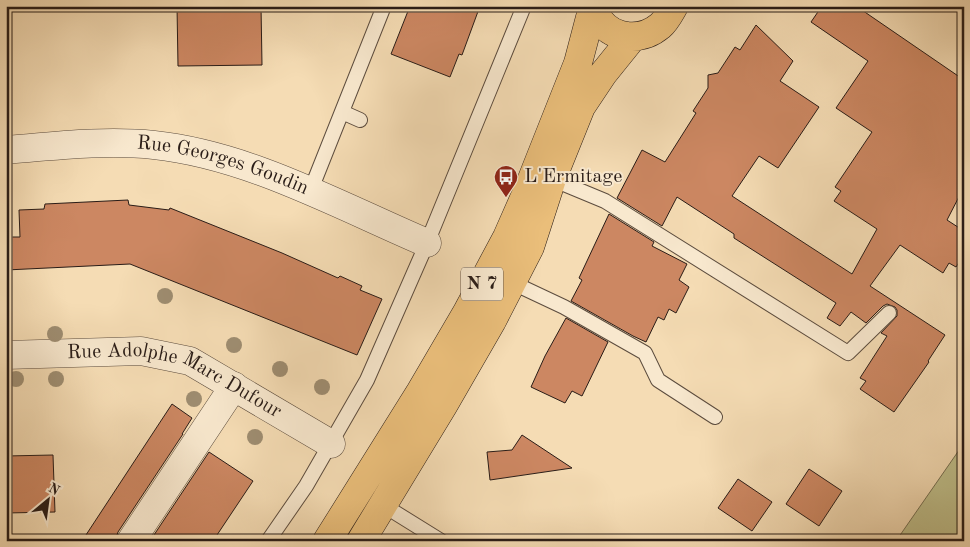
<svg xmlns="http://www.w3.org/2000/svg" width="970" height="547" font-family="'Old Standard TT',serif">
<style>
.green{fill:#bfbf8b;stroke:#746e51}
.building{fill:#cc8762;stroke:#291c17}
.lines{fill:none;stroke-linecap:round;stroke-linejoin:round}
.lane-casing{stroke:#5c4c3e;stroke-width:16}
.street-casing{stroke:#5c4c3e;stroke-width:29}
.primary-casing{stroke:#291c17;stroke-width:29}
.lane{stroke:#f8e8ce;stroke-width:14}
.street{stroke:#f8e8ce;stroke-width:28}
.primary{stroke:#eabe7a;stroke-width:28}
.tree{fill:#9e8d71}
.labels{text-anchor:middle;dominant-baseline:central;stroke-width:4;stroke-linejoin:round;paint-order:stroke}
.shield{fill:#f8e8ce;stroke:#67594e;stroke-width:1}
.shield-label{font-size:19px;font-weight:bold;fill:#291c17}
.street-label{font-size:20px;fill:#291c17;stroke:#f8e8ce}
.poi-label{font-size:20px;fill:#291c17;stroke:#f8e8ce;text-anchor:start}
</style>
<rect width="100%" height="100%" fill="#f5dcb4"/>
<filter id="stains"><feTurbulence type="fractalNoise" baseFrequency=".004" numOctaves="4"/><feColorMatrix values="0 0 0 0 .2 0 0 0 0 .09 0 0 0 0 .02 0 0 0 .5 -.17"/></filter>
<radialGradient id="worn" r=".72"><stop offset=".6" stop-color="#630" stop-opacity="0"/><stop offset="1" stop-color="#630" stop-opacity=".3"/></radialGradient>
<path class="green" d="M964,443V541H896Z"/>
<path class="building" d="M177,6H261L262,65L178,66Z
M410,6H480L462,55L459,54L450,77L391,54Z
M822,6H856L964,80V187L947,220L964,231V255L956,267L949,263L943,273L900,245L870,286L945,335L928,361L929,362L894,412L860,389L866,381L860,378L887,336L881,333L897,316V310L895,307L887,304L883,306L866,323L851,312L840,326L827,318L836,303L734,238V234L677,197L662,226L617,198L642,150L665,162L696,113L693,111L708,88V75L718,73L735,47L740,50L756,25L793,61L780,81L819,107L778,168L759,156L732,196L852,274L877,229L834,201L841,191L835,187L872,132L836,108L868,61L811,22Z
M128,200L129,205L169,210L170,208L282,253L338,278L340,276L362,286L360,290L382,299L357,355L130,264L6,270V237H20L19,210L44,209L45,204Z
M609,214L654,242L652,246L687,264L679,280L689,287L676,313L669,309L664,320L658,317L646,342L633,336L571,301L582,280L579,278Z
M566,318L608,342L582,396L572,391L565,403L531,387L545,356Z
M172,404L192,418L182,434H183L118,532L115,541H82Z
M522,435L572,468L490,480L487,452L512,450Z
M209,452L253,481L213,541H150Z
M53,455L55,512L6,513V456Z
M809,469L842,491L819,526L786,504Z
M738,479L772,502L752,531L718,508Z"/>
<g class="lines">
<g class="lane-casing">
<path id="lane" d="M342,112L360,120
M552,179L605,201L848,353L889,313
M310,192L384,6
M513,283L564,307L645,353L658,380L715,417
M383,505L441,541
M268,541L306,486L367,380L427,243L524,6"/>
</g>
<g class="street-casing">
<g id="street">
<path id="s1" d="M6,150C55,146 105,140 154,145C249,155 340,206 427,243"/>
<path id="s2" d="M6,355L141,351L190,361L331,444"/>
<path d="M131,541L234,386"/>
</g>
</g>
<g class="primary-casing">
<path id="primary" d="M593,6C595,11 597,17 600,21C615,40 642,41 660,26C666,21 670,13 674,6
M327,541L419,394L467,312L507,237L526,194L578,63L593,6
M361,541L443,406L492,321L530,247L552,179L581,107L603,74L632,38"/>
</g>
<use href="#lane" class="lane"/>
<use href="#street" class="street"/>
<use href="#primary" class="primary"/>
</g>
<g class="tree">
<circle cx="165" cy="296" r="8"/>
<circle cx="55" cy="334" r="8"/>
<circle cx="234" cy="345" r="8"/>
<circle cx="280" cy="369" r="8"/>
<circle cx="16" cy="379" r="8"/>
<circle cx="56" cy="379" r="8"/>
<circle cx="322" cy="387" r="8"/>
<circle cx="194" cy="399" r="8"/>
<circle cx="255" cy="437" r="8"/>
</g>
<defs>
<g id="bus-pin" transform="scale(1.25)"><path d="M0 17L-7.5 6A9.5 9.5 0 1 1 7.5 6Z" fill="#8f2418" stroke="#f8e8ce"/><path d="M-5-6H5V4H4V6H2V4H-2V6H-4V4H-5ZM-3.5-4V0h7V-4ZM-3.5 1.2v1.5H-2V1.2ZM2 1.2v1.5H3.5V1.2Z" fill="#fff"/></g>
</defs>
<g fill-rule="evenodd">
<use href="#bus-pin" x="506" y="177"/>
</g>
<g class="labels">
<rect class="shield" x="461" y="267.5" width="42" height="33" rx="4"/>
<g class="shield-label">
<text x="482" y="284">N 7</text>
</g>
<g class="street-label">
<text stroke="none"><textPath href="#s1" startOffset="220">Rue Georges Goudin</textPath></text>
<text stroke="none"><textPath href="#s2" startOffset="175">Rue Adolphe Marc Dufour</textPath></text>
</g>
<g class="poi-label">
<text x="524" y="177">L'Ermitage</text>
</g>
</g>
<rect width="970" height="547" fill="none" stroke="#f5dcb4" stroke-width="25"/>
<rect x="8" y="8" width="955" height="532" fill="none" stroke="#291c17" stroke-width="2.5"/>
<rect x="12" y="12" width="945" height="522" fill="none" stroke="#291c17"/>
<g transform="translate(48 500) rotate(29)" stroke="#f8e8ce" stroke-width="4" paint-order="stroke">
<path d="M0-4L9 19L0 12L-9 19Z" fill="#291c17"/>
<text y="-8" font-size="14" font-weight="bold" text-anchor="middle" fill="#291c17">N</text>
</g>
<rect width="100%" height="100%" filter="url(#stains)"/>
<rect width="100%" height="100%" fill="url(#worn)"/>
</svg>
